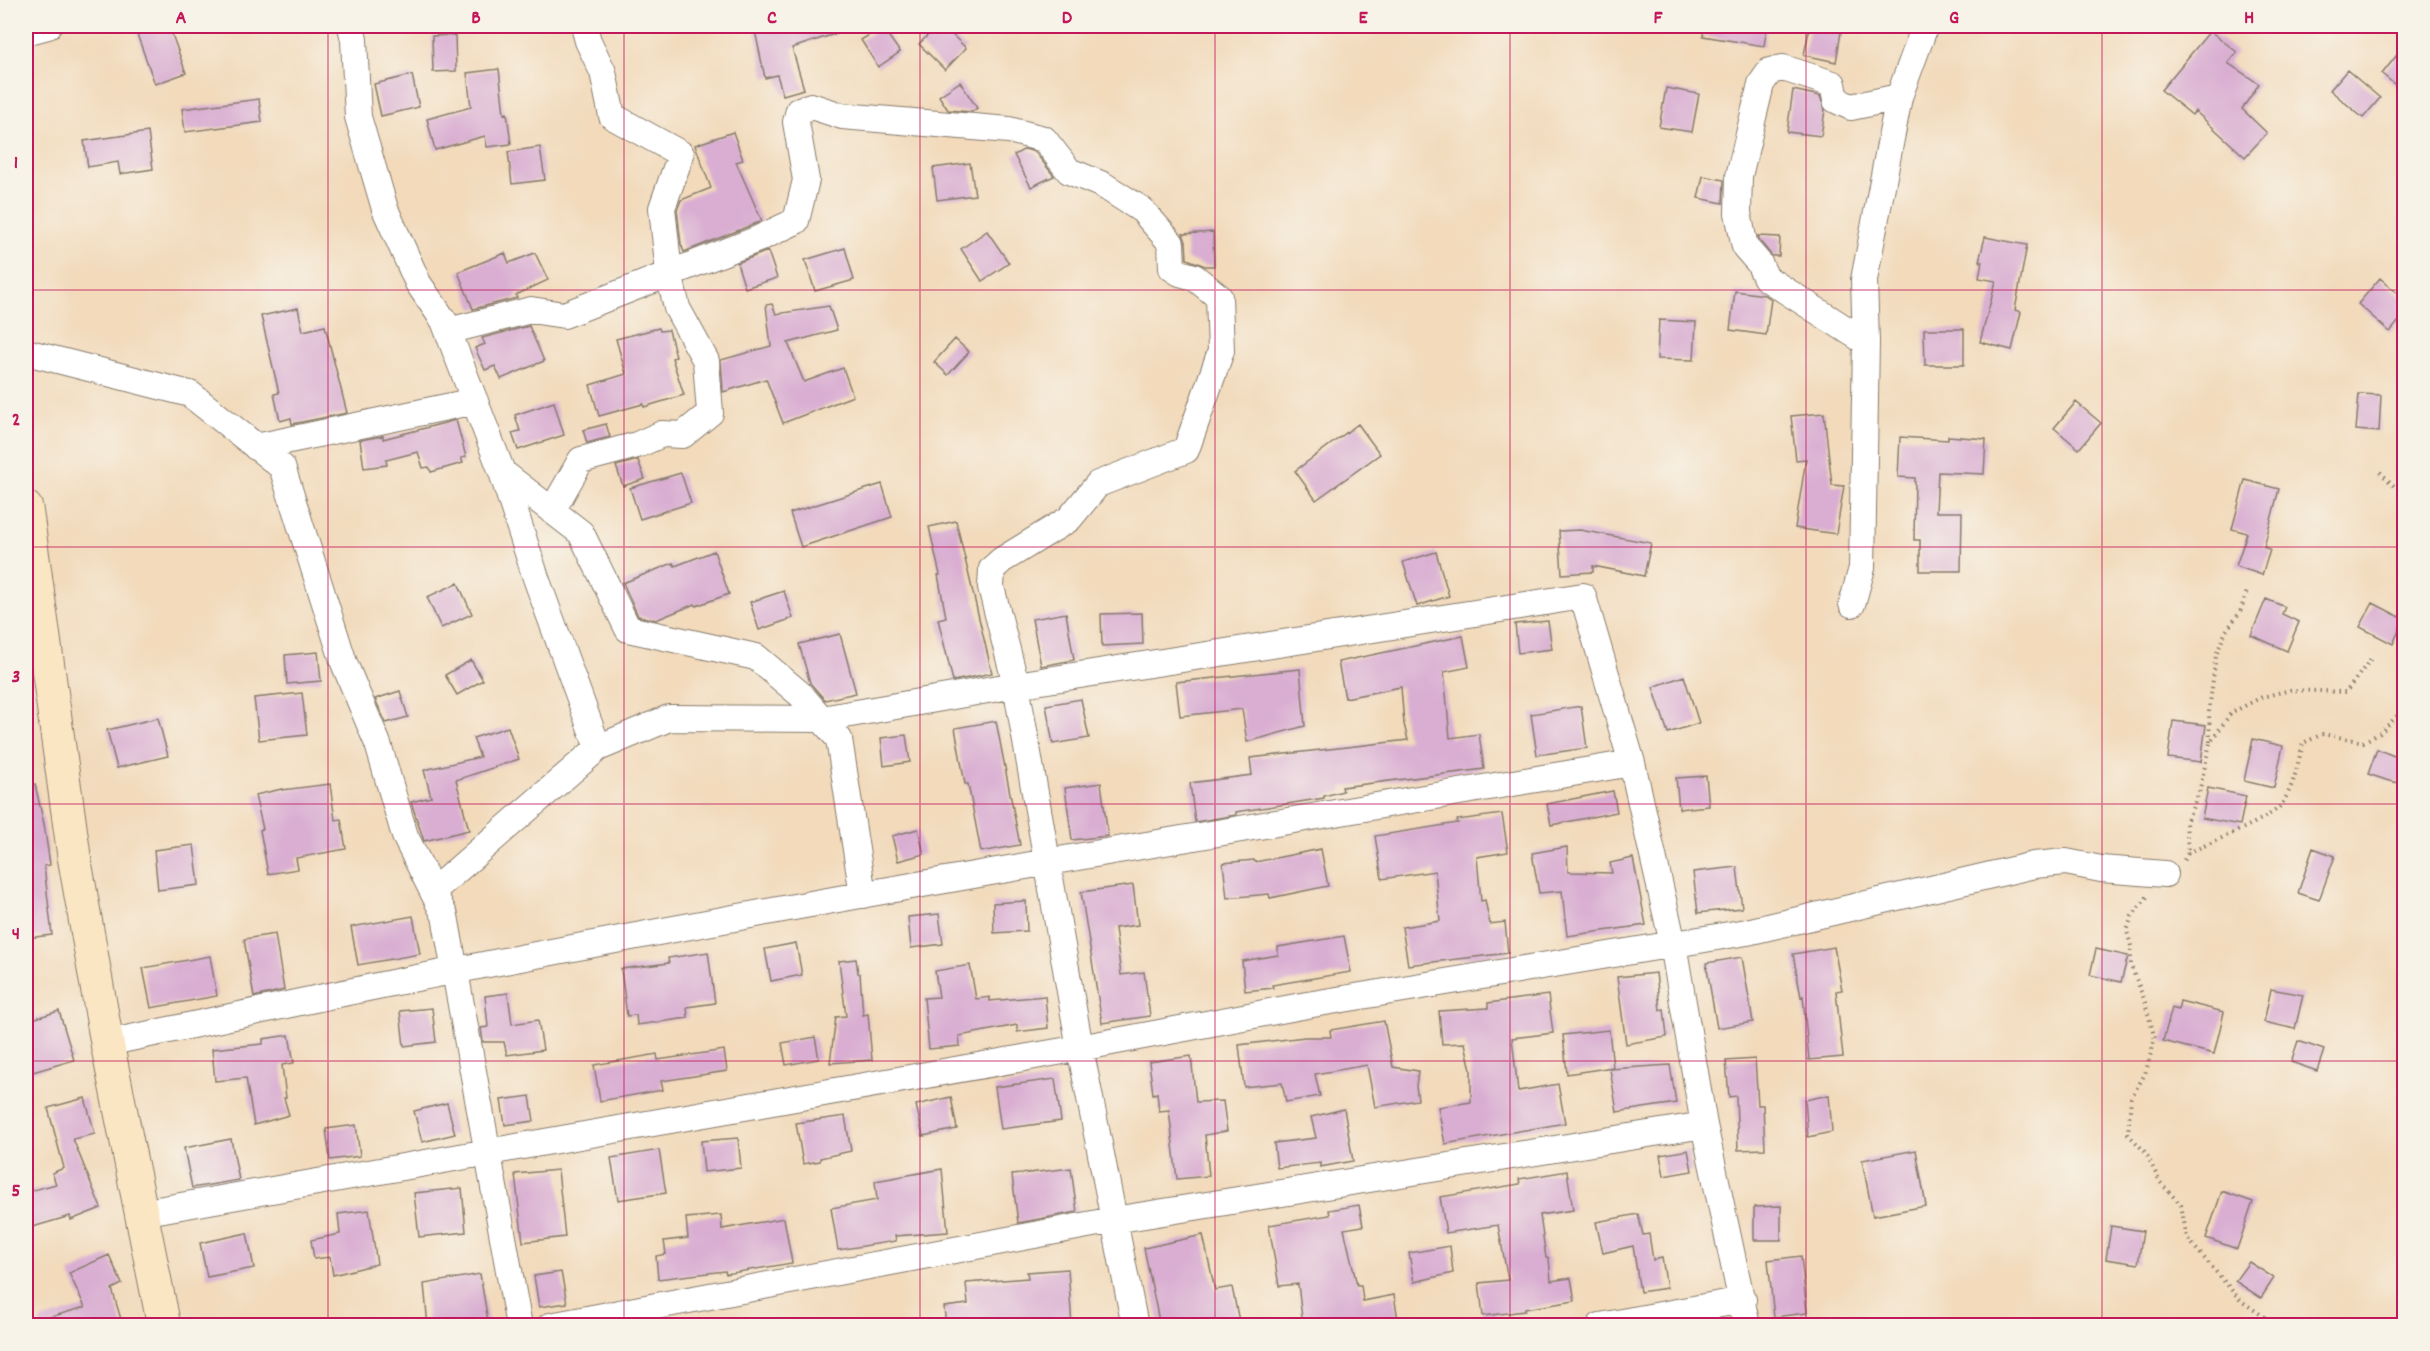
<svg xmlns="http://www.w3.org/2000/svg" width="2430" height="1351" font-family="Dekko,sans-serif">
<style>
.building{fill:#d9aed2}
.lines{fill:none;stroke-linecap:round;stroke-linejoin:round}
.minor-casing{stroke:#877b6c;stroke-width:28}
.secondary-casing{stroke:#877b6c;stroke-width:35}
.path{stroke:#877b6c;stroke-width:4;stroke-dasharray:1.5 4.5;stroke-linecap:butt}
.minor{stroke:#fff;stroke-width:26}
.secondary{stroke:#fbe6c3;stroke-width:33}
.grid{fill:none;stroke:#c2185b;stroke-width:1.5;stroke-opacity:0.55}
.neatline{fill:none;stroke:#c2185b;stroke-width:2}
.grid-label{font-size:20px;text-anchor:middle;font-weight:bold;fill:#c2185b}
</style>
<rect width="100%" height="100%" fill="#f7f3e8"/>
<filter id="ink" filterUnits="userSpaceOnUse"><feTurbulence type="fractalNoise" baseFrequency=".0167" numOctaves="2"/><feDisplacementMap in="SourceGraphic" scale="12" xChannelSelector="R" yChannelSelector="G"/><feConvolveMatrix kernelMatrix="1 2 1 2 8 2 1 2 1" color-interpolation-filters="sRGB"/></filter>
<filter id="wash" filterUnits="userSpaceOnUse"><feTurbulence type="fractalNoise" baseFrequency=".008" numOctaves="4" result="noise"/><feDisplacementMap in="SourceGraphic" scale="24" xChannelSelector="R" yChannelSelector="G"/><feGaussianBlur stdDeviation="1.35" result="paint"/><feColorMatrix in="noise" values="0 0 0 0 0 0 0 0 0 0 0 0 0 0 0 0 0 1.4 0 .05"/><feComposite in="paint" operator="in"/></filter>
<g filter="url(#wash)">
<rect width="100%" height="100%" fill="#f2dabb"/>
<g id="blocks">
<path class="building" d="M134,26H169L186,73L155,84Z
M754,26H849L850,29L792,48L804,89L783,95L777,75L765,78Z
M937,26H943L966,48L945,70L919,44Z
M1704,26H1767L1764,46L1703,36Z
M1810,26L1841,32L1836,62L1804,55Z
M882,27L900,52L878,67L861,40Z
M2210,31L2237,52L2228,63L2259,84L2242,109L2267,133L2245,157L2195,111L2192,115L2161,90Z
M455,35L456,71L433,72L432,36Z
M2404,46V92L2382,74Z
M499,69L504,114L507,113L511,144L487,147L485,136L435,150L427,119L471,107L467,73Z
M2347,70L2380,98L2363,118L2330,90Z
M412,75L419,107L381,116L374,84Z
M960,82L977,108L972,112L948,110L939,96Z
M1666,88L1699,94L1692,132L1659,127Z
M1793,90L1820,96L1825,110L1821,136L1787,132Z
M259,99L262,122L185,132L182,109Z
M148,132L153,169L120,174L118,162L88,167L84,141Z
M733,132L743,160L736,162L762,221L684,252L681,244L677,210L681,200L711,188L695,145Z
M540,147L545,180L512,184L508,152Z
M1025,149L1035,152L1054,176L1031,187L1014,155Z
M970,163L975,195L937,200L933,168Z
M1703,176L1724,180L1723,203L1698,198Z
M987,231L1009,263L982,281L961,249Z
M1213,232L1214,266H1205L1187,259L1186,242L1183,234Z
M1758,236L1780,237L1779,256H1772L1759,240Z
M1985,237L2027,245L2015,310L2021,312L2012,350L1980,342L1996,281L1979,278L1982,262L1979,261Z
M845,248L854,280L815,291L805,260Z
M768,251L777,278L745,288L737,263Z
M505,253L509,263L535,253L548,280L516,295L517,298L473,309L458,272Z
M2380,278L2404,299V315L2390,332L2358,304Z
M1735,291L1765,295L1771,299L1766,335L1730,330Z
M772,304L776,314L829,306L837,330L788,343L804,382L843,368L853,396L783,423L766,379L723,392L721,360L771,346L766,305Z
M298,308L303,331L325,326L347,413L292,424L291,418L280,421L274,394L279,393L261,316Z
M1659,320L1696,322L1694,360L1657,359Z
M529,326L544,361L501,379L495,366L485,370L475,348L485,344L482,338Z
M659,328L660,331L669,330L676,357L672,358L684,395L644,407L643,404L599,416L590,385L626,374L616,339Z
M1924,329H1964V365H1925Z
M955,339L969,352L948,375L934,362Z
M2359,394L2381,395L2379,432L2356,430Z
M554,402L564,435L518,450L512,433L520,431L515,415Z
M2076,402L2101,423L2079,449L2054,428Z
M1824,413L1832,485L1844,486L1836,534L1795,528L1806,459L1796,460L1791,416Z
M456,420L466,457L461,458L463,463L431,472L429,467L423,468L418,452L386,460L387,465L364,468L360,440L383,436V439Z
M606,424L610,437L587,443L583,430Z
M1358,424L1380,454L1316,500L1295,471Z
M1948,436L1986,439L1984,474L1938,472L1936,512H1962L1961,571H1920V540H1914L1915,478L1898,477L1900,437L1948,440Z
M638,460L645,479L623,486L616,466Z
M681,473L691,503L640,519L630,488Z
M2245,480L2279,489L2264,547L2270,550L2262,575L2236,566L2247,533L2232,529Z
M882,484L892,517L801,547L790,513Z
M956,521L992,673L953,681L938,619L946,617L938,575H940L929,527Z
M1580,530L1651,543L1644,576L1593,566V572L1562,574L1559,531Z
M714,551L729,594L696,606L695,604L656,620L638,616L623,583L673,563L675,566Z
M1436,552L1449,596L1417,606L1403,562Z
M458,583L472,614L441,628L427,597Z
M784,591L793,618L759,630L750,602Z
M2266,599L2285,607L2282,614L2299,622L2287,651L2251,635Z
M2373,603L2404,619L2393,644L2360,627Z
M1066,613L1074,660L1041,666L1032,619Z
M1142,613L1143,644L1102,646L1101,614Z
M1548,621L1552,649L1518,653L1515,624Z
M840,634L856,693L825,700L810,683L799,644Z
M1463,636L1469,667L1444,672L1450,738L1479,734L1484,769L1342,787L1343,791L1324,796V798L1236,812V815L1195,822L1190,783L1252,775L1250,758L1408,740L1404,724L1401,687L1345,698L1338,662Z
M318,652L321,681L287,684L285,655Z
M471,660L483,680L457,695L445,675Z
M1300,669L1305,726L1247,742L1242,709L1180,716L1176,682Z
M1684,676L1699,723L1668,733L1653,687Z
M400,691L408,717L386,723L375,699Z
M302,693L307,735L259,740L254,698Z
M1081,699L1089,738L1053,744L1046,705Z
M1581,706L1587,748L1537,755L1531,714Z
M158,718L168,756L117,768L107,730Z
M996,721L1020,845L981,852L968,784H965L955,728Z
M2173,721L2206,725L2201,762L2168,758Z
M508,727L519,759L456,780L469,830L424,841L411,802L431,797L424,770L480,757L473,738Z
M906,735L910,762L884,766L881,738Z
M2253,739L2283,746L2274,788L2244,781Z
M2377,749L2404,760V784L2389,781L2368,774Z
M1706,776L1709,806L1679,809L1676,778Z
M1101,783L1108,836L1072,840L1065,788Z
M26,784H35L44,824L50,865L44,866L52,935L26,938Z
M330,784L335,820L341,819L346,849L296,858L298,869L268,874L260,830L263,829L255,795L282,789V790Z
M2208,788L2246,796L2240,825L2202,818Z
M1613,791L1617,812L1551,825L1547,804Z
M1502,814L1508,852L1477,857L1481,901L1485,900L1490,924L1505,922L1508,953L1408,965L1402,927L1440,921L1435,871L1382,879L1375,836L1458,823L1457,820Z
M918,829L924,854L898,861L892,836Z
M194,845L199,885L158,890L154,850Z
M1567,847L1568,872L1612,873L1610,863L1633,858L1646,925L1567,936L1562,891L1539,893L1532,853Z
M2313,848L2335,856L2319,900L2298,893Z
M1321,849L1328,886L1270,898L1269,894L1227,898L1223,863L1254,860L1255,862Z
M1737,867L1742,908L1698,913L1693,872Z
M1133,885L1138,925L1115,928L1121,975L1144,972L1150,1016L1102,1023L1081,892Z
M1026,901L1027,931L994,933L993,903Z
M939,914L943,944L911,948L908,917Z
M413,916L420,954L358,965L351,927Z
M275,934L284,990L254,997L244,939Z
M1344,936L1351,972L1272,985L1273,988L1245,991L1242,961L1278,955V947Z
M796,943L802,975L771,981L765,949Z
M1834,947L1842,990L1836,991L1843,1057L1809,1060L1803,996L1801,997L1793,954Z
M2096,949L2128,956L2121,982L2090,975Z
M708,952L715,1003L687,1007L688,1018L637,1025L636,1015L627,1016L621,969L669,963L668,958Z
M210,956L217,996L151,1008L143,968Z
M1742,957L1753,1022L1717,1028L1706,963Z
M856,959L858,973L860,974L863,1015L868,1014L872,1060L830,1063L836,1017L846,1016L839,961Z
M970,965L976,999L990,997V1001L1045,996L1048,1028L1017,1032V1025L959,1036L960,1046L929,1049L924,998L939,997L935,971Z
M1656,973L1660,1010L1664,1009L1667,1037L1626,1044L1617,977Z
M2271,989L2303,995L2295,1029L2264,1022Z
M508,993L512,1024L538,1020L543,1050L507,1055L504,1042H483L481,1028L488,1027L485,996Z
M1548,995L1553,1033L1512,1038L1518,1091L1558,1084L1565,1123L1445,1144L1438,1107L1471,1102V1070L1465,1043L1442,1044L1439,1011L1488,1008V1003Z
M2180,1001L2224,1012L2214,1054L2163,1041L2172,1008L2178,1010Z
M432,1008L436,1042L404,1046L400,1011Z
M59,1011L74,1060L26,1074V1021Z
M1384,1021L1393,1067L1418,1071L1416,1086L1418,1100L1375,1107L1367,1065L1315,1074L1320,1096L1286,1102L1282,1083L1244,1087L1239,1045L1305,1037H1331L1330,1030Z
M1609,1030L1613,1067L1567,1074L1563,1035Z
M289,1035L294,1063L282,1065L286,1098H284L289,1115L254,1125L246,1078L215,1081L212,1049L263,1044V1039Z
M815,1037L819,1059L786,1065L782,1043Z
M2298,1041L2324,1050L2317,1071L2291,1062Z
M724,1050L727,1071L661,1081L663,1090L600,1101L594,1065L657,1054L658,1060Z
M1191,1056L1196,1102L1223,1101L1227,1131L1205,1135L1209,1176L1177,1179L1169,1110L1159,1111L1157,1093L1153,1094L1149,1062Z
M1755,1059L1758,1105H1763L1765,1149L1738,1150L1736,1096L1729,1097L1726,1061Z
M1670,1065L1676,1103L1617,1112L1610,1069Z
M1055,1079L1061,1121L1001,1129L995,1087Z
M1829,1095L1832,1132L1808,1137L1805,1100Z
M530,1096L534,1121L505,1125L501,1100Z
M951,1097L957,1129L923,1136L916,1105Z
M85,1098L95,1134L73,1139L101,1208L71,1220L70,1216L26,1229V1192L56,1184L52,1173L64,1168L48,1108Z
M447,1103L455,1134L422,1142L414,1111Z
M1344,1109L1353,1161L1320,1167V1163L1277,1168L1274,1143L1316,1138L1311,1117Z
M845,1116L851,1151L820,1158V1161L803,1164L796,1123Z
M356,1125L360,1156L330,1160L326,1129Z
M738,1138L741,1168L704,1172L701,1141Z
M231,1139L239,1180L192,1188L184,1148Z
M659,1150L666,1193L618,1200L611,1158Z
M1688,1150L1692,1171L1664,1176L1660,1155Z
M1916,1150L1926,1206L1873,1216L1862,1160Z
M1071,1168L1077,1212L1018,1223L1012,1175Z
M942,1169L948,1232L895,1236L896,1241L838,1250L831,1208L877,1200L875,1181Z
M558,1170L565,1237L523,1242L515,1174Z
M1567,1171L1573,1210L1540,1215L1546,1258H1549L1551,1281L1571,1278L1575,1301L1525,1309V1311L1483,1316L1479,1283L1508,1280L1498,1225L1446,1233L1440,1197L1520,1184L1519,1179Z
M462,1188L466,1232L419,1237L414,1193Z
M2222,1191L2253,1202L2237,1249L2206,1238Z
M1359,1205L1363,1226L1344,1229L1357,1285H1361L1363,1301L1394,1295L1399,1326H1303L1298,1284L1279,1286L1269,1225L1330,1215L1329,1210Z
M1781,1206V1240H1754V1207Z
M369,1210L377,1264L333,1275L330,1257L314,1259L311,1240L340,1234L338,1214Z
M1638,1214L1643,1235L1649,1234L1653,1260L1662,1258L1667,1288L1640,1292L1633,1246L1603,1253L1596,1222Z
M721,1215L722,1229L784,1218L792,1263L726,1274L725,1271L658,1279L656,1256L666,1254L664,1241L688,1238L686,1218Z
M2111,1226L2143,1231L2138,1264L2106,1259Z
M247,1233L254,1268L207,1277L200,1243Z
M1203,1235L1215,1290L1232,1287L1240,1326H1160L1144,1248Z
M1450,1246L1453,1273L1414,1282L1409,1253Z
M109,1255L122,1284L112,1289L123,1326H41L40,1320L85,1307L69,1273Z
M1801,1256L1807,1313L1774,1317L1768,1260Z
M2249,1262L2274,1278L2261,1298L2235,1281Z
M1068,1269L1072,1326H946L944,1307L968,1304L966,1283L1028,1278L1027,1272Z
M561,1272L567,1303L539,1307L534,1276Z
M480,1274L488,1321L459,1326H428L424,1284Z"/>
</g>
</g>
<g filter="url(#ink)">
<use href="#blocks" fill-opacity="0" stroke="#877b6c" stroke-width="1.5"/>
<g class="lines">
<g class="minor-casing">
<path id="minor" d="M351,26L354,40L358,117L385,209L418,283L444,321L502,472L581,533L628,629L756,657L801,695L839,739L863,895
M26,32L48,26
M1866,342L1766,278L1759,263L1745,247L1738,213L1739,176L1761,84L1770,71L1783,68L1833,84L1836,100L1851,107L1899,97
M26,352L190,394L282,467L344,663L378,744L405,836L445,916L519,1326
M256,447L475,401
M502,472L536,578L598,748
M552,511L581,460L637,445L662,434L683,435L710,413L706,361L677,308L669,273L662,208L681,154L612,116L603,72L588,41L584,26
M1852,604L1862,568L1866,342L1864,280L1899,97L1925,26
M433,891L598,748L669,718L822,719L1016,685L991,587L992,569L1002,560L1069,519L1098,484L1186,450L1221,351L1219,297L1194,277L1180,273L1172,268L1171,243L1142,210L1103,185L1069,171L1044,139L1009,130L842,116L811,106L799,110L796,122L806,180L796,221L758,239L564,315L531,310L448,331
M107,1043C224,1019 341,992 458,970C848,894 1240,829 1632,763
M141,1213L1080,1048L1016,685L1583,596L1632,763L1673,944L1704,1125L1747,1326
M550,1326L1114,1220L1704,1125
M1135,1326L1080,1048L1307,1005L1747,932L2034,865L2066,862L2101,869L2165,874
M1600,1326L1743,1300"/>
</g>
<g class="secondary-casing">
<path id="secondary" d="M26,508L74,856L107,1043L164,1326"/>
</g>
<path class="path" d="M2380,472L2394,486L2404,489
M2210,742L2209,712L2216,655L2226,631L2240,612L2247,591
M2188,853C2207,844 2273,818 2282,804C2294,786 2298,763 2303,743L2323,734L2363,742L2380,733L2404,709
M2184,860L2188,853L2186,822L2199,793L2210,743L2231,713L2262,697L2290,690L2346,692L2373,656
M2147,897L2132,916L2127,931L2131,946V966L2144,999L2155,1039L2145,1074L2131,1098L2128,1134L2146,1153L2160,1182L2181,1205L2187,1238L2241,1301L2278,1326"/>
<use href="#minor" class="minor"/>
<use href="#secondary" class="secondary"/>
</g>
</g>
<path class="grid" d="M328,26V1326M624,26V1326M920,26V1326M1215,26V1326M1510,26V1326M1806,26V1326M2102,26V1326M26,290H2404M26,547H2404M26,804H2404M26,1061H2404"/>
<rect width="2430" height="1351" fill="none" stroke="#f7f3e8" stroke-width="66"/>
<rect x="33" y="33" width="2364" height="1285" class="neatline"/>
<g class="grid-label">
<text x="181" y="23">A</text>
<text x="476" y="23">B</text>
<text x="772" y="23">C</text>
<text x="1067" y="23">D</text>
<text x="1363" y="23">E</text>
<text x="1658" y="23">F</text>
<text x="1954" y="23">G</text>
<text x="2249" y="23">H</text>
<text x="16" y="168">1</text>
<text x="16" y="425">2</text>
<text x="16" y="682">3</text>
<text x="16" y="939">4</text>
<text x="16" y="1196">5</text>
</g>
</svg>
